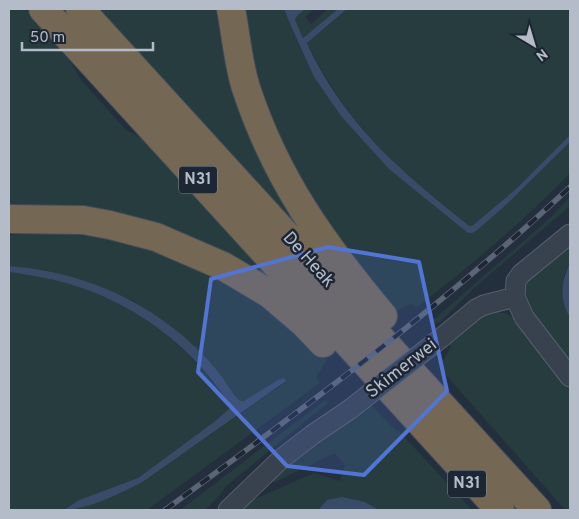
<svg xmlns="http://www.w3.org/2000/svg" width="579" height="519" font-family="Overpass,sans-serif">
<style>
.green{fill:#263c3f}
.water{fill:#394c67}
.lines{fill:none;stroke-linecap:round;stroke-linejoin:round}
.minor-casing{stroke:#565f6c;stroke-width:21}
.highway-casing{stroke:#434c59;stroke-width:30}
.minor{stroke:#38414e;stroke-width:19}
.highway{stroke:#746855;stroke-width:28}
.rail-casing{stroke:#5a6575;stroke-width:5.5}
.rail{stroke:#1d2633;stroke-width:4;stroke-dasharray:11;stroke-linecap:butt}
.minor-bridge-casing{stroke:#565f6c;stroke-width:21;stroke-linecap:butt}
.minor-bridge{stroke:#38414e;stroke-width:19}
.marked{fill:#5274d3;fill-opacity:0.2;stroke:#5274d3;stroke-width:4;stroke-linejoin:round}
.labels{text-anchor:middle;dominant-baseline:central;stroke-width:5;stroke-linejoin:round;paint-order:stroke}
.shield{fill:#1d2633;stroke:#878f9c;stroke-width:1}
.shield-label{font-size:16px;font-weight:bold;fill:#b4bcc9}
.street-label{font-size:18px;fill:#b4bcc9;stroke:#1d2633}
</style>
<rect width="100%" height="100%" fill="#242f3e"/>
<path class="green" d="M9,9H26L63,50L82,81L126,130L143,139L295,302L235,264L9,213Z
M101,9H224L331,265L101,13Z
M237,9H284L291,26L314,77L341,116L468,233L507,204L570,142V173C522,223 470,266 416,308L412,304L393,312L370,289L271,132Z
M305,9H314L305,17L311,24L328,9H338L303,38L295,21L297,16Z
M347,9H570V135L517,188L472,226L468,225C443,205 418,185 395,163C358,128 329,88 307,43Z
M570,197V206L473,289L439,323L438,322L434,325L431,322L550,218Z
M93,229L225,275L309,341L327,360L316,377L320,383L147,510H74L123,492L144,481L286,382L244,401H240L221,376L192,344L164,321L132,300L45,270L9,266V235Z
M570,242V263L564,275L570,317V363L529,310L525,295L527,281Z
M9,272C19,273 29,275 39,277C107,288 165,325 209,377C216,386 229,397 229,409L214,422L138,478L79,500L64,510H9Z
M494,312L506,313L515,319L570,389V510H565L439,367L451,347L449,344L482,316Z
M325,400L328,403L225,487L220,495L205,510H180Z
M370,404L397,431L398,430L472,510H379L365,502L327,500L318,510H239L246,503L314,473L340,481L345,466L335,453L275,482H273L271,479L292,461Z"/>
<path class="water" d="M284,9H305L297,16L295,20L303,38L338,9H347L307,43C327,88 359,129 395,163C418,185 443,205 468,225L472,226L517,188L570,135V142L507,204L476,231L472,233H468L389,169L341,116L314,77L291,26Z
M570,263V317C559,300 561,281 570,263Z
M9,266C77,271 141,297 191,343C202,353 213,365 222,377C228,385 233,394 240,401H244L278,380L284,378L286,381L144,481C124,492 87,510 64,510L79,500L138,478L214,422L229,409V403C186,338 117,290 39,277C29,275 19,273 9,272Z
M342,497L365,502L379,510H318L327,500Z"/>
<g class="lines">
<g class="minor-casing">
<path id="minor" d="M515,297L524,317L570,377
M441,338L476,309L484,305L515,297L516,281L521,274L570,234
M228,510L281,459L312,435L349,410"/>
</g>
<g class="highway-casing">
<path id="highway" d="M43,9L500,510
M80,9L537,510
M231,9C236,35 238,63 246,88C276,179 322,243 383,316
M9,219L83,220L110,225L156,237L223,266L270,294L304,323L323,343"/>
</g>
<use href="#minor" class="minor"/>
<use href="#highway" class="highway"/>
<g class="rail-casing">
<path id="rail" d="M165,510C304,408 443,306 570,187"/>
</g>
<use href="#rail" class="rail"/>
<g class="minor-bridge-casing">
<path id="minor-bridge" d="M349,410L441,338"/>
</g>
<use href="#minor-bridge" class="minor-bridge"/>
</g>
<path class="marked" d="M328,247L419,262L447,391L364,475L287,466L198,372L211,279Z"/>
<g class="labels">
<g class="shield">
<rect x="179" y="166.5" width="38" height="27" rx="4"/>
<rect x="448" y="470.5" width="38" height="27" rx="4"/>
</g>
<g class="shield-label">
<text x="198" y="180">N31</text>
<text x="467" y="484">N31</text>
</g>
<g class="street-label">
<text transform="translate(308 260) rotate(48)">De Heak</text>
<text transform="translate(402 369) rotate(-38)">Skimerwei</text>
</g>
</g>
<rect width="579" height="519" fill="none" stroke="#b4bcc9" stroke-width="20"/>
<g transform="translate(534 45) rotate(142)" stroke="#1d2633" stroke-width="4" paint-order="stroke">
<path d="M0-4L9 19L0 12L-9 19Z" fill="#b4bcc9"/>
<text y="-8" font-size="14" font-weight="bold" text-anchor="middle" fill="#b4bcc9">N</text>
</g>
<path d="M22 42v8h131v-8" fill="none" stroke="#b4bcc9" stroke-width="2.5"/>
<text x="30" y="42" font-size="15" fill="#b4bcc9" stroke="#1d2633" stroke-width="4" paint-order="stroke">50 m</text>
</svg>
